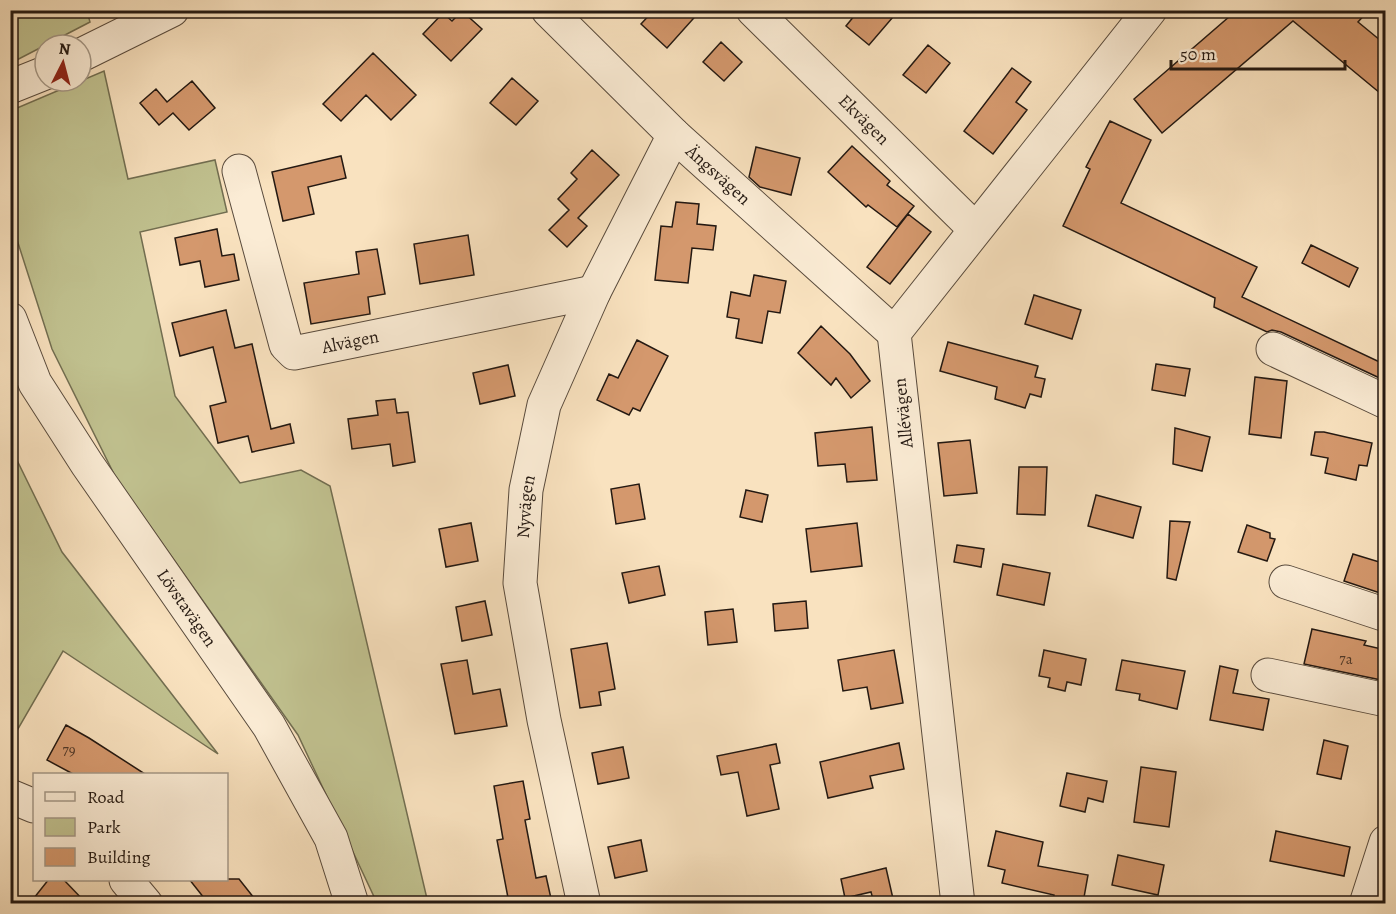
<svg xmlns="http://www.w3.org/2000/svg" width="1396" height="914" font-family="Alegreya,serif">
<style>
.green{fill:#c1c290;stroke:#726e51;stroke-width:1.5}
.building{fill:#d4986d;stroke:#241912;stroke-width:1.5}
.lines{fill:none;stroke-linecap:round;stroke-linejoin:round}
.minor-casing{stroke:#594b3d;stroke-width:35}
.minor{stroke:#fbecd5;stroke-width:33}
.labels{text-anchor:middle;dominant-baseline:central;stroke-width:5;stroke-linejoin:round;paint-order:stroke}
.number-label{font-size:15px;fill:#503929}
.street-label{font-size:18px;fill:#241912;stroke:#fbecd5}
</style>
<rect width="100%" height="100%" fill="#f9e2bf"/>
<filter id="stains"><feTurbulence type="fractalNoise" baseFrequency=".00333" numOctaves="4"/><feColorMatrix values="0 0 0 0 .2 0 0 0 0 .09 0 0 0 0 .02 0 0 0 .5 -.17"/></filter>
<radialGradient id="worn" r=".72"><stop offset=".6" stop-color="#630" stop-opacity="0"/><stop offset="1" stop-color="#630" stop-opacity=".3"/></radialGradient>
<path class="green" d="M11,10L87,11L90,22L11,63Z
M104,71L128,179L215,160L227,212L140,232L175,396L240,483L301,470L330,486L428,903H377L298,735L116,478L52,349L11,221L10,111Z
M11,448L62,552L218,754L63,651L11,741Z"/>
<path class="building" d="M654,10H701L667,48L641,24Z
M859,10H899L869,45L846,26Z
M1237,10H1369L1358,22L1386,45V98L1293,21L1162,133L1134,99Z
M462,11L482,29L451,61L423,34L443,13L452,21Z
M721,42L742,62L724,81L703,62Z
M928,45L950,63L926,93L903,75Z
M373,53L416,95L391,120L366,95L341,121L323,104Z
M1012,68L1031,82L1016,102L1027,110L993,154L964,131Z
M512,78L538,101L516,125L490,103Z
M192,81L215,108L189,130L173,113L159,125L140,103L156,89L167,102Z
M1110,121L1151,140L1121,203L1257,267L1242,297L1386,365V381L1281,332L1272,330L1267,332L1214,307L1215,298L1063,226L1090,169L1086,167Z
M852,146L890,181L887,185L914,206L897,227L868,205L866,207L828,172Z
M756,147L800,158L791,195L760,187L749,177Z
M592,150L619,175L578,218L587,226L567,247L549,230L569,210L558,199L577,179L571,173Z
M341,156L346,178L308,187L314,214L283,221L272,172Z
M676,202L699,204L697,224L716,226L713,250L692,248L688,283L655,280L661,226L672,227Z
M908,214L931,232L890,284L867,267Z
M217,229L222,256L234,254L239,280L205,287L200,261L180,265L175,238Z
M468,235L474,275L420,284L414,244Z
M1311,245L1358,268L1349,287L1302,263Z
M377,249L385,294L368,297L370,314L311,324L304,283L359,274L356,252Z
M754,275L786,281L780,313L768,311L762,343L736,338L739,319L727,317L731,292L750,296Z
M1034,295L1081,310L1072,339L1025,324Z
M226,310L235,348L252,344L271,429L290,424L294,443L252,452L248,436L218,443L210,406L226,402L213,347L180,356L172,323Z
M821,326L850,354L870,381L851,398L836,378L831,385L798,353Z
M637,340L668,356L640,411L633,408L629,415L597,400L609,374L618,378Z
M948,342L1038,366L1035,377L1045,379L1041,397L1030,394L1025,408L995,399L997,387L940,371Z
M1156,364L1190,369L1185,396L1152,390Z
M508,365L515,396L480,404L473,373Z
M1255,377L1287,381L1281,438L1249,434Z
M395,399L397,413L408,412L415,462L393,466L390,444L352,449L348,419L378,415L376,401Z
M872,427L877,480L847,482L845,464L818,466L815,433Z
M1175,428L1210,437L1202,471L1173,464Z
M1315,432H1324L1372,443L1367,466L1359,465L1356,480L1325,473L1328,458L1311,455Z
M970,440L977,493L944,496L938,443Z
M1019,467H1047L1045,515L1017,514Z
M639,484L645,519L616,524L611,489Z
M746,490L768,495L762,522L740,517Z
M1096,495L1141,507L1133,538L1088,526Z
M1170,521L1190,522L1176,580L1167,578Z
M471,523L478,561L446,567L439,529Z
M857,523L862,566L811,572L806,529Z
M1247,525L1270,533V538L1275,539L1267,561L1238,552Z
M957,545L984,549L981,567L954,562Z
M1353,554L1386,564V595L1344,581Z
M1003,564L1050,573L1044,605L997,595Z
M659,566L665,595L629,603L622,573Z
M485,601L492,635L462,641L456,607Z
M806,601L808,628L775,631L773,604Z
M733,609L737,642L708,645L705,612Z
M1312,629L1366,641L1364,645L1386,650V681L1304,664Z
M607,643L615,689L599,692L601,705L580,708L571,649Z
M894,650L903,703L871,709L867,687L843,691L838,660Z
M1044,650L1086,659L1081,685L1067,682L1065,691L1048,687L1050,678L1039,676Z
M467,660L473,694L500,689L507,726L455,734L441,664Z
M1122,660L1185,671L1177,709L1139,700L1140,694L1116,690Z
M1220,666L1238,670L1233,693L1269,699L1263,730L1210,720Z
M66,725L89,738L145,774H73L47,760Z
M1324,740L1348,746L1341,779L1317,774Z
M899,743L904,769L870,776L873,788L828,798L820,762Z
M776,744L780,763L770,765L779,809L747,816L738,772L721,775L717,756Z
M623,747L629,778L598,784L592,753Z
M1141,767L1176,772L1169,827L1134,822Z
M1067,773L1107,781L1103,802L1088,798L1085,812L1060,806Z
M523,781L530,819L525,820L536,878L546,876L552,903H509L497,840L503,839L494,786Z
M996,831L1043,842L1038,866L1088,875L1083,903L1053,900L1054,895L1002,883L1005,870L988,866Z
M1276,831L1350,847L1344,876L1270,861Z
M641,840L647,871L615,878L608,847Z
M1118,855L1164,865L1158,895L1112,885Z
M886,868L894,903H874L871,892L845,898L841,879Z
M49,879H63L86,903H30Z
M189,879H239L258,903H208Z"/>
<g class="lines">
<g class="minor-casing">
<g id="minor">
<path id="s1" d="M548,10L674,135L894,333"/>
<path id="s2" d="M753,10L975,229"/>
<path d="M81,55L172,10"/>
<path d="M10,87L45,73"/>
<path id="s3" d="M239,171L286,345L294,353L594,292"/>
<path id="s4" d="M10,319L35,383L87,464L269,726L331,838L352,904"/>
<path d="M1273,349L1386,402"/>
<path d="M1286,582L1386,615"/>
<path d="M1268,675L1386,700"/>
<path d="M10,796L34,806"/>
<path d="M126,880L146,904"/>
<path id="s5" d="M584,904L544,720L520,583L526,490L544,405L594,292L674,135"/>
<path d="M958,904L894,333L1150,10"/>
<path d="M1366,904L1386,842"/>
</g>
</g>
<use href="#minor" class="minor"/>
</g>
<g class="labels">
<g class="number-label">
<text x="1346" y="659">7a</text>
<text x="69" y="750">79</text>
</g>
<g class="street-label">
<text stroke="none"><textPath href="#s2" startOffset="156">Ekvägen</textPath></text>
<text stroke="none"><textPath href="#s1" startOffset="237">Ängsvägen</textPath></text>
<text stroke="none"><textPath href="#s3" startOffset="249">Alvägen</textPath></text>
<text transform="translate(903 413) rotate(-96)">Allévägen</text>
<text stroke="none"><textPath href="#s5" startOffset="404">Nyvägen</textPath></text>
<text stroke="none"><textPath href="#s4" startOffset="340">Lövstavägen</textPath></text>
</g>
</g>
<rect width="1396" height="914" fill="none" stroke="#f9e2bf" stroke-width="36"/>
<rect x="12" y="12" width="1372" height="890" fill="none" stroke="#241912" stroke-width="3"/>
<rect x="18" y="18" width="1360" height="878" fill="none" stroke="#241912" stroke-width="1.5"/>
<rect x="33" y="773" width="195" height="108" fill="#fbecd5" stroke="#a59887" stroke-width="1.5"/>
<rect x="45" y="792" width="30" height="9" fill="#fbecd5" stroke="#a59887" stroke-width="1.5"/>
<text x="87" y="803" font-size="18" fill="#241912">Road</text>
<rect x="45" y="818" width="30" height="18" fill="#c1c290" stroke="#a59887" stroke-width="1.5"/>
<text x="87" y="833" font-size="18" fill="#241912">Park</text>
<rect x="45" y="848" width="30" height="18" fill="#d4986d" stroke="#a59887" stroke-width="1.5"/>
<text x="87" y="863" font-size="18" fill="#241912">Building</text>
<g transform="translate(63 63) rotate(6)"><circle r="28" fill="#fbecd5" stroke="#a59887" stroke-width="1.5"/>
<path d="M0-4.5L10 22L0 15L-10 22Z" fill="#8f2418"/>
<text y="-9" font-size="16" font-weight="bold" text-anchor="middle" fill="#241912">N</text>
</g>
<path d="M1171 60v9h174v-9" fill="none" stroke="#241912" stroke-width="3"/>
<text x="1180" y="60" font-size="18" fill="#241912" stroke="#fbecd5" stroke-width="4.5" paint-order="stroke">50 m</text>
<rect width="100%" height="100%" filter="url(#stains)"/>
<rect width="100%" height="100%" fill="url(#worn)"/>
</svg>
